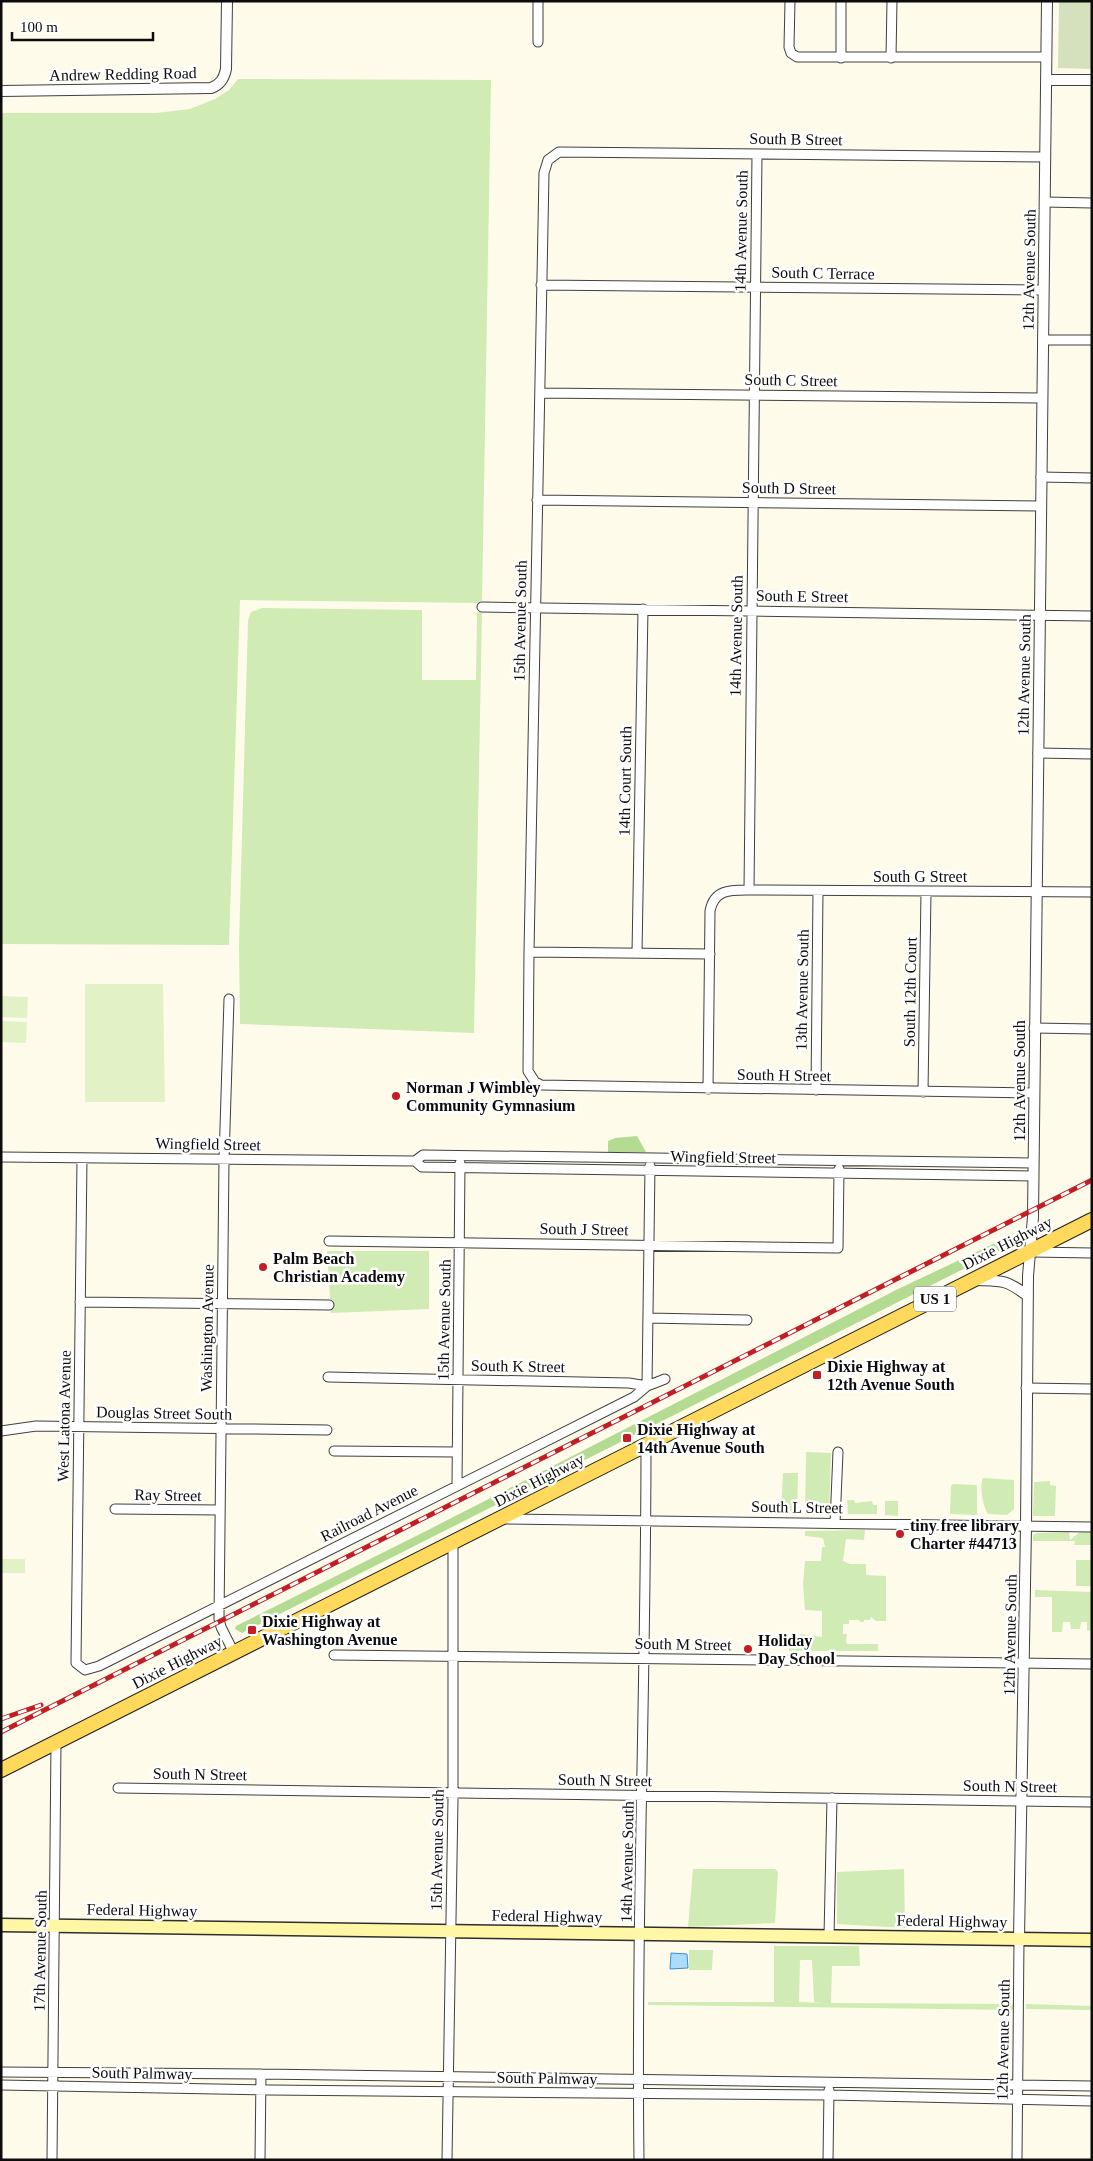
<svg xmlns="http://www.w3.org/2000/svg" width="1093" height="2161" font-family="'Times New Roman',serif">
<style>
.green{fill:#d0ebb3;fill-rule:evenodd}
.forest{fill:#b3dc92}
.cemetery{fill:#d5e1bc}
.pitch{fill:#e2f2c6}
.water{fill:#addcf9;stroke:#3191d4}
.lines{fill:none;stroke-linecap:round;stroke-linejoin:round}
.minor-casing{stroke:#3f3f3f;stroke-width:11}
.tertiary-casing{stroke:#3f3f3f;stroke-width:12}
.secondary-casing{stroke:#2e2e2e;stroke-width:15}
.primary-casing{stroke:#1d1d1d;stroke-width:16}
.minor{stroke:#fff;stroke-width:9}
.tertiary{stroke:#fff;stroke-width:10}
.secondary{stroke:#fff6a6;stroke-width:12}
.primary{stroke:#ffd95b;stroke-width:14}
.rail-casing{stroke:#c21e24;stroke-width:5}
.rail{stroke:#fff;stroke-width:3;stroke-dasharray:9;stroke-linecap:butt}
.poi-dot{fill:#c21e24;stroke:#fff;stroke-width:2}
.labels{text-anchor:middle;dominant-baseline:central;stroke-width:5;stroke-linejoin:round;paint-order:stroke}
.shield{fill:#fff;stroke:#555;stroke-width:1}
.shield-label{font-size:15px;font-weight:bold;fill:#0c0c0c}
.street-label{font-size:16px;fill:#0c0c0c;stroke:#fff}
.poi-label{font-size:16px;font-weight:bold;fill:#0c0c0c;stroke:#fff;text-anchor:start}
</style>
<rect width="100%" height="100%" fill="#fffbeb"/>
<path class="green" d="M238,79L491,80L482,603L240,600L229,945L1,944V113H156L190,109L215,99L229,90Z
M262,608L422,610V680H476L477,612H482L474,1033L240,1024L239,945L248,620L251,612Z
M327,1251H429V1309L331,1313Z
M806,1452L831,1453L829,1514L805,1515Z
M783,1473H798L797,1514L781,1513Z
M983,1478L1014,1480V1509L1007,1515L988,1514C983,1506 979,1487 983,1478Z
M1050,1481V1485L1056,1486L1055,1516H1033L1034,1482Z
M953,1484L977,1485V1515L950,1514L951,1486Z
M847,1500H854L855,1503L872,1501L873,1505H877V1514H848Z
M885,1501H898V1516L885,1515Z
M865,1530L864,1540L846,1539L843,1561L850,1564H866V1575L886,1576V1621H876L871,1617L870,1620H864V1622H860L859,1620H849V1624H843V1634H847L846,1640L847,1644H878V1651H789V1642L801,1634L822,1637V1611L805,1610L803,1584L805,1561H821L822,1547H825L823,1538L805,1536V1531Z
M1081,1531H1092V1545H1074L1075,1541H1033V1535L1037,1533L1069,1532L1070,1540Z
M1076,1560H1092V1586H1076Z
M1035,1590L1092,1592V1630L1087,1631V1622H1081L1080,1629H1071L1070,1622H1063L1062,1632H1052V1597H1035Z
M693,1869H775L778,1872L775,1923L688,1927Z
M904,1869L905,1928L837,1924V1872Z
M774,1946H859L860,1966H832L831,2003L1013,2004V2010L648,2005V2002H774ZM800,1960H812L814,2002L825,2003L799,2002Z
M689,1950H713L712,1970H689Z
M1026,2004L1092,2006V2010L1026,2009Z"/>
<path class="forest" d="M637,1136L646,1152H608V1141L615,1138Z
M1010,1236L1013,1244L242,1633L235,1629L236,1626L426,1531L896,1290Z"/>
<path class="cemetery" d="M1059,1H1092V69L1058,68Z"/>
<path class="pitch" d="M85,984H163L165,1102H85Z
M1,996L28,997L27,1018L1,1017Z
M1,1021L27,1022L26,1043L1,1042Z
M1,1559H25V1573H1Z"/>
<path class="water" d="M671,1953L687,1954L688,1968L670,1969Z"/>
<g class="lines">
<g class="minor-casing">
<path id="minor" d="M790,1L789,47L791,53L797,57H1046
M538,42V1
M841,58V1
M891,58L892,1
M1045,202L1092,203
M541,285L1043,290
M1043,340H1092
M540,393L1042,398
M1041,477L1092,478
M537,500L1041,506
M482,607L1092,616
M1038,753L1092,754
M749,890L757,154
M529,952L710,954
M637,953L643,609
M229,999L224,1160L219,1619L221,1627L234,1653
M1034,1028L1092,1029
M708,1089L710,911C714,889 731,890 749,890L1092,892
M816,1090L818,891
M923,1092L926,892
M1033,1093L541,1085L535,1082L528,1071L529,952L544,173L548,160L559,152L1045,157
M1,1157L415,1161L423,1155L1033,1163
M82,1158L76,1663L85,1670L99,1666L634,1397L647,1386L665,1379
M415,1161L422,1167L1033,1176
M329,1241L838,1248L839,1169
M1032,1252L1092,1253
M80,1302L329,1305
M648,1318L747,1320
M328,1377L629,1383L647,1386L650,1166
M1026,1388L1092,1389
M1,1431L36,1426L327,1430
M334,1451L457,1452
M457,1485L460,1163
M115,1509L220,1510
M505,1519L1092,1527
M835,1523L838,1452
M334,1655L1092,1664
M118,1788L1092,1802
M829,1936L832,1798
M1,2072L261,2074L1092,2086
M1,2085L269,2090L829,2095L1092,2101
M52,2160L56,1743
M260,2160L261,2074
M447,2160L453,1799V1542
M639,2160C636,1921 646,1683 646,1445
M828,2160L829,2090
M1017,2160L1019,1939"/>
</g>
<g class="tertiary-casing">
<path id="tertiary" d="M1046,80H1092
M1,91L211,88C220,85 224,79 226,69L227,1
M975,1280C1003,1281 1005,1279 1028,1296
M1019,1939L1026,1526L1028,1276L1033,1217L1047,1"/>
</g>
<g class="secondary-casing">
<path id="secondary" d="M1,1925L1092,1940"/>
</g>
<g class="primary-casing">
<path id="primary" d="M1,1770L1092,1220"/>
</g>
<use href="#minor" class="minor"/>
<use href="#tertiary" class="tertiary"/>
<use href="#secondary" class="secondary"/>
<use href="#primary" class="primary"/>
<g class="rail-casing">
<path id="rail" d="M1,1719L41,1705
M1,1732L1092,1180"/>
</g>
<use href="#rail" class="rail"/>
</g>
<g class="poi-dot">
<circle cx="396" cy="1096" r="5"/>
<circle cx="263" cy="1267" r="5"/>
<rect x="812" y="1370" width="10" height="10" rx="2.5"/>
<rect x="622" y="1433" width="10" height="10" rx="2.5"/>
<circle cx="900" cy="1534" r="5"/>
<rect x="247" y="1625" width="10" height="10" rx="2.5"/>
<circle cx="748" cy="1649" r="5"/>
</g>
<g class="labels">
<rect class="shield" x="914" y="1286.5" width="42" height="25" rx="4"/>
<g class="shield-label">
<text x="935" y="1299">US 1</text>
</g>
<g class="street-label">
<text transform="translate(123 74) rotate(-1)">Andrew Redding Road</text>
<text transform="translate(796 139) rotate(1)">South B Street</text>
<text transform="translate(741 231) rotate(-89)">14th Avenue South</text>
<text transform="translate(1029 270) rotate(-89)">12th Avenue South</text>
<text transform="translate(823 273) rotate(1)">South C Terrace</text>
<text transform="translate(791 380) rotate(1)">South C Street</text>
<text transform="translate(789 488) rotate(1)">South D Street</text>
<text transform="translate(802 596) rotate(1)">South E Street</text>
<text transform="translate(520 621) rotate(-89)">15th Avenue South</text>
<text transform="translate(736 636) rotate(-89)">14th Avenue South</text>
<text transform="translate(1024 675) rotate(-89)">12th Avenue South</text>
<text transform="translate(625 781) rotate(-89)">14th Court South</text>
<text x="920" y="876">South G Street</text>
<text transform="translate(802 990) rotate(-89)">13th Avenue South</text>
<text transform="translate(910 992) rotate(-89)">South 12th Court</text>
<text transform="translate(784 1075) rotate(1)">South H Street</text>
<text transform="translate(1019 1081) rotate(-90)">12th Avenue South</text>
<text transform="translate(208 1144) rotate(1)">Wingfield Street</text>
<text transform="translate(723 1157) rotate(1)">Wingfield Street</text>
<text transform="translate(584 1229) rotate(1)">South J Street</text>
<text transform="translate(1007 1243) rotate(-27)">Dixie Highway</text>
<text transform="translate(444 1320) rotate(-89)">15th Avenue South</text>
<text transform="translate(207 1328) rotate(-89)">Washington Avenue</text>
<text transform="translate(518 1366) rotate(1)">South K Street</text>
<text transform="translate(164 1413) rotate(1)">Douglas Street South</text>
<text transform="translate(64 1416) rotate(-89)">West Latona Avenue</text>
<text transform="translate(539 1480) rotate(-27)">Dixie Highway</text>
<text transform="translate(168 1495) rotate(1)">Ray Street</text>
<text transform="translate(797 1507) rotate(1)">South L Street</text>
<text transform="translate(369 1513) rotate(-27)">Railroad Avenue</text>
<text transform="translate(1010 1635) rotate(-89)">12th Avenue South</text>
<text transform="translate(683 1644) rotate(1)">South M Street</text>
<text transform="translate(177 1662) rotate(-27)">Dixie Highway</text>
<text transform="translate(200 1774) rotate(1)">South N Street</text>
<text transform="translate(605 1780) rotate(1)">South N Street</text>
<text transform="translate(1010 1786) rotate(1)">South N Street</text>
<text transform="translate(437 1850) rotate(-89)">15th Avenue South</text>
<text transform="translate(627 1862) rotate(-89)">14th Avenue South</text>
<text transform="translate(142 1910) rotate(1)">Federal Highway</text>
<text transform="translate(547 1916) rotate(1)">Federal Highway</text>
<text transform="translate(952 1921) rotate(1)">Federal Highway</text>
<text transform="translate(40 1951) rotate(-89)">17th Avenue South</text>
<text transform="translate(1003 2040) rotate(-89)">12th Avenue South</text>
<text transform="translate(142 2073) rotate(1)">South Palmway</text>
<text transform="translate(547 2078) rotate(1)">South Palmway</text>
</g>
<g class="poi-label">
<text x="406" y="1087">Norman J Wimbley<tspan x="406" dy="18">Community Gymnasium</tspan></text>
<text x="273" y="1258">Palm Beach<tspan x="273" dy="18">Christian Academy</tspan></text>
<text x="827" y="1366">Dixie Highway at<tspan x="827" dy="18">12th Avenue South</tspan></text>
<text x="637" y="1429">Dixie Highway at<tspan x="637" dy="18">14th Avenue South</tspan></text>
<text x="910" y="1525">tiny free library<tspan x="910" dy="18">Charter #44713</tspan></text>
<text x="262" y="1621">Dixie Highway at<tspan x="262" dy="18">Washington Avenue</tspan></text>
<text x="758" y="1640">Holiday<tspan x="758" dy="18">Day School</tspan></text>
</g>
</g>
<rect width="1093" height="2161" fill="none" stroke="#0c0c0c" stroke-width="5"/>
<path d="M12 32v8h141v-8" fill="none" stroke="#0c0c0c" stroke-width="2.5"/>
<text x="20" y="32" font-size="15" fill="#0c0c0c" stroke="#ffffff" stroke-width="4" paint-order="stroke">100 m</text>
</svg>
